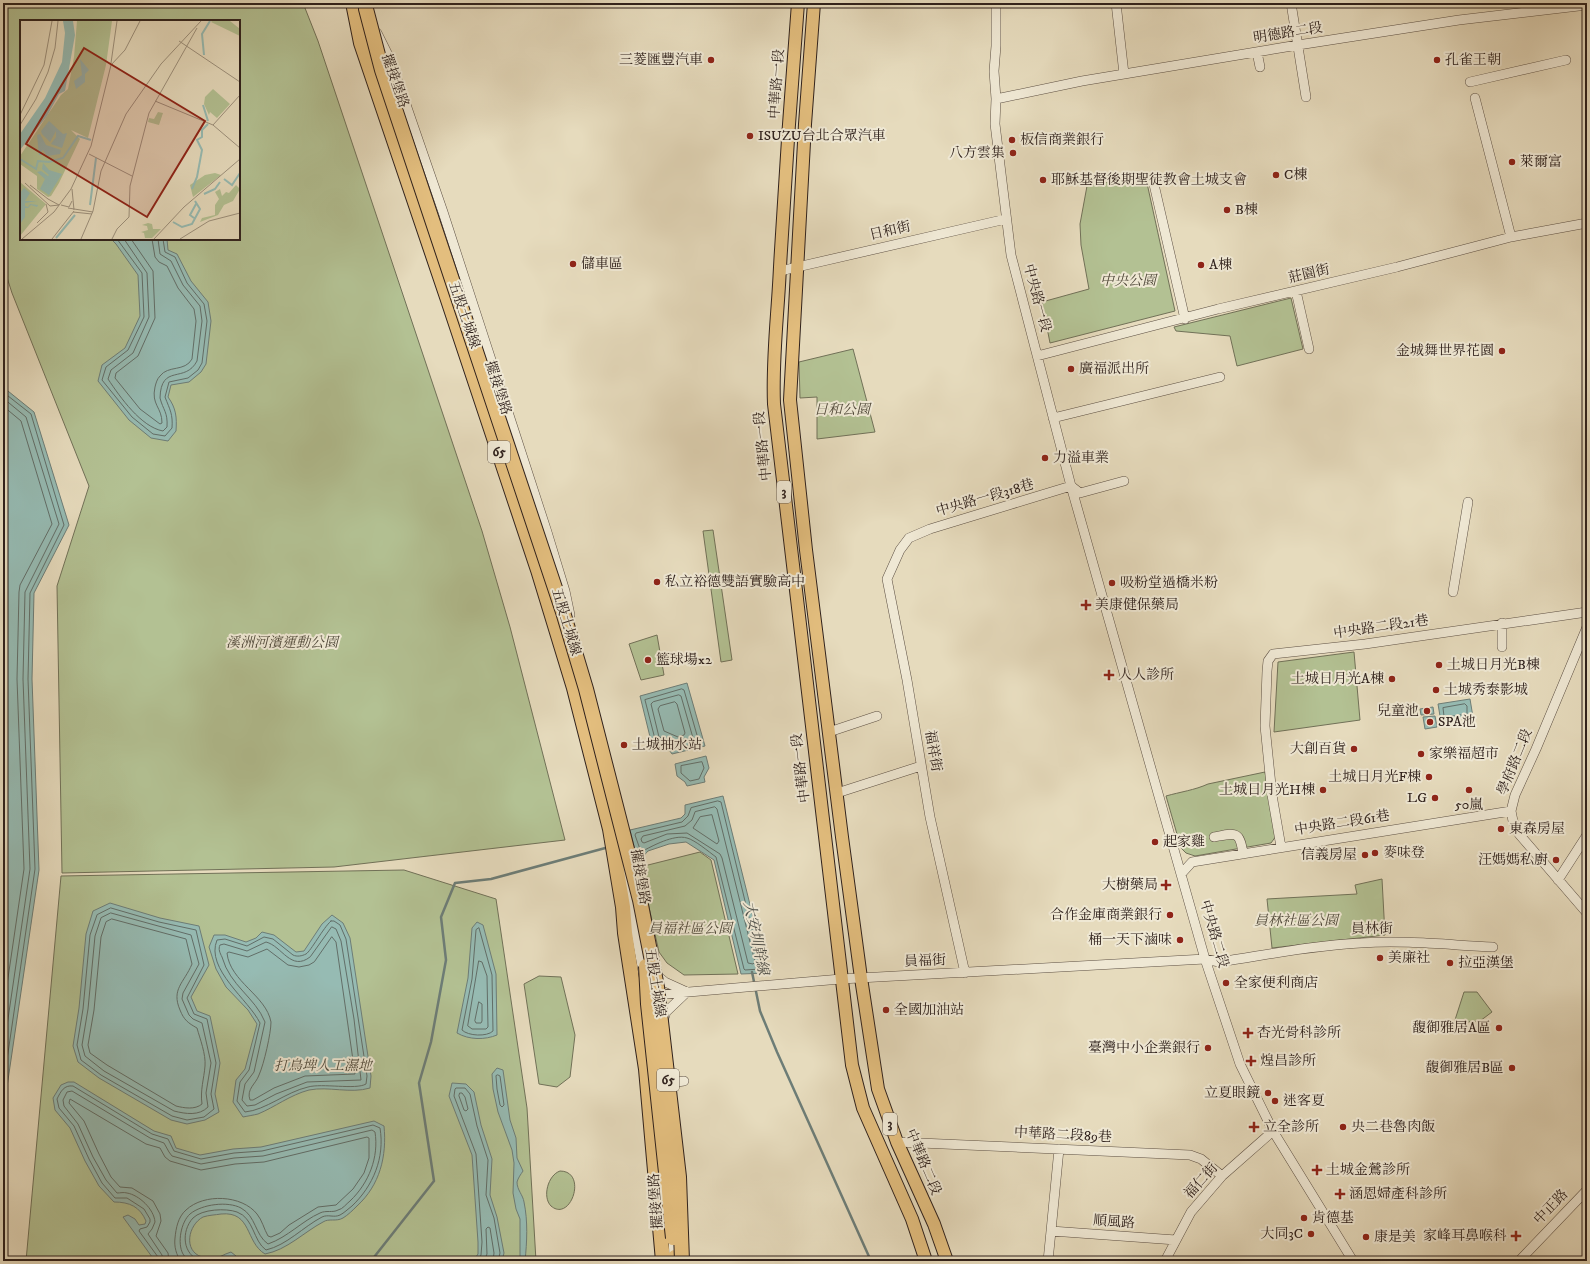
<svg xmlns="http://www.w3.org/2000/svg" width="1590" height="1264" font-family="'IM FELL DW Pica','Noto Serif TC',serif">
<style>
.green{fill:#b3c193;stroke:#717158;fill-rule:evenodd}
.water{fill:#96bbb3;stroke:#6d7d77}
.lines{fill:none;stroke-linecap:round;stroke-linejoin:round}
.shore{stroke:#626e68;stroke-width:1}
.stream{stroke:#6d7d77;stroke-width:2.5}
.minor-casing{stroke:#5d5044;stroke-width:10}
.major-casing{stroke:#2f211c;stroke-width:14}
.highway-casing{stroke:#2f211c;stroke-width:16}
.minor{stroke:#efe8d4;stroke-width:9}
.major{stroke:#e3be7e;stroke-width:12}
.highway{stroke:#e3be7e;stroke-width:14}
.highway-bridge-casing{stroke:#2f211c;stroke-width:16;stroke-linecap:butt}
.highway-bridge{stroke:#e3be7e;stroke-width:14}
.poi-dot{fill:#8f2418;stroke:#efe8d4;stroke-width:1.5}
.labels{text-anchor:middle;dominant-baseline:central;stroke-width:4;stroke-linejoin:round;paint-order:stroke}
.shield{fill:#efe8d4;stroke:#695d53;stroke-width:1}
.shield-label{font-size:13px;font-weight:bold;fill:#2f211c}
.street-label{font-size:14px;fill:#2f211c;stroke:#efe8d4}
.poi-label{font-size:14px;fill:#2f211c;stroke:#efe8d4;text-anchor:start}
.park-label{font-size:14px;font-style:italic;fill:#50493a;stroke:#efe8d4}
.water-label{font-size:15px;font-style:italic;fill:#4e4f49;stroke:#efe8d4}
.inset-river{fill:none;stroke:#96bbb3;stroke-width:2}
.inset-road{fill:none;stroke:#9d917d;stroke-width:1}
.view{fill:#8f2418;fill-opacity:0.15;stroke:#8f2418;stroke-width:2}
.inset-edge{fill:none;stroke:#2f211c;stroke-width:2}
</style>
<rect width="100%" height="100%" fill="#e6dbbd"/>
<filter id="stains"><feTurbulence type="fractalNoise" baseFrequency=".005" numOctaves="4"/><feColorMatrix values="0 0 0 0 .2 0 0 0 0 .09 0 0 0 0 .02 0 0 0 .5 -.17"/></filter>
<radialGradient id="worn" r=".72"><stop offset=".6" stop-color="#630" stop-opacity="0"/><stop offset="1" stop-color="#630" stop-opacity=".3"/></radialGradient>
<path class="green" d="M3,3H303L318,41L482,531L510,627L565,840L334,867L62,873L57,586L89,486L12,293L3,265ZM21,21H239V239H21Z
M1145,174L1175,311L1050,343L1042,302L1089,289L1081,245L1080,224L1087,186Z
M1291,298L1303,349L1237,366L1230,336L1176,331L1174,327Z
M853,349L875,432L817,439V397L800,398L799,362Z
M713,530L732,660L721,662L703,531Z
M657,635L664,675L641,680L629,644Z
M1354,652L1360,720L1274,732L1278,662Z
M1265,772L1276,836L1271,843L1195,856L1186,853L1181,848L1166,796C1180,792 1195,790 1208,784Z
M700,852L711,860L738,974L684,975L667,963L659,952L640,867Z
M404,870L496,899L527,1108L536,1261H26L61,876Z
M1382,879L1385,935L1272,948L1267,899L1357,894L1355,885Z
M539,976L561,977L575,1035L570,1077L557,1087L539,1084L524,984Z
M1464,992H1477L1492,1012L1480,1021L1454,1023Z
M560,1171C588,1171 571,1223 551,1206C542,1197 548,1175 560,1171Z"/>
<path class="water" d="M111,239H167L168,250L177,254L191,281L208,302L211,321L206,364L201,372L189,382L171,385L168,397C176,408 177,417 176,431L168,441L151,438L129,420L98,381L102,365L125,348L140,316L138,275L116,244Z
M3,387L34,412L69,525L34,593L32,679L39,870L3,1114Z
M687,683L705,746L672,754L667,747L653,749L640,696Z
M1470,699L1473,717L1441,722L1438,704Z
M1433,707L1434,714L1421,715L1420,709Z
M1435,716L1437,727L1425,729L1423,717Z
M706,756L709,768L704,777L705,782L687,786L685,782L677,776L675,764Z
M723,796L767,973L741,974L714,860L686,842L669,844L648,851L638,862L630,830L681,818L685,814V805Z
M110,903L160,918L199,926L209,965L191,997L197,1011L210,1016L220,1063L215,1094L219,1112L205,1120L187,1124L171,1120L99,1078L78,1062L73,1046L79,1008L86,934L93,911Z
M332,915L343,923L350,938L371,1076L370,1088C350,1094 329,1086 309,1090C290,1095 275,1107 258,1114C254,1115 248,1116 243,1117L233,1102L236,1080L245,1069L257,1024L248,1010L226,987L216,969L209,947L214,935H225L246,942L256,938L262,932L274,935L296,952L304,951L322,924Z
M477,922L483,925L496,974L497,1035C485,1040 469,1040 457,1033L468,978L472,928Z
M497,1068L503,1070L510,1120L516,1138L517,1158L523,1171C521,1174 518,1178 517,1182C517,1190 523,1195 524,1202C528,1221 527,1242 525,1261H520V1219L516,1209L513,1193L514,1163L512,1150L498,1112L493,1089L492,1074Z
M68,1082H74L154,1131L171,1136L176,1148L200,1155L233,1149L261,1147L374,1121L384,1126C387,1156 380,1185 357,1206C353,1210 348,1215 343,1218C336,1222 329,1218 323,1222C304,1232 287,1250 265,1254C245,1242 252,1211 221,1214C215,1215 209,1215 203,1217C188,1225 183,1251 202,1257C204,1258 208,1260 210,1260C217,1259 224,1254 231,1252L236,1256V1261H155L123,1217L128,1215L135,1219L139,1225L145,1224L146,1221C140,1207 130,1202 114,1202L99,1186L85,1161L70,1128L55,1110L53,1098L61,1085Z
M452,1083L466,1084L474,1092L481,1125L492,1159L490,1195L497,1217L504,1253L502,1261H473L478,1254V1242L472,1155L449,1096Z"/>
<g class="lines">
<path class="shore" d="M117,239L142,273L144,317L128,350L106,367L102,380L132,417L153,434L165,436L172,428C173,414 170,410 165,397L169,382L188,378L198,370L202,363L207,321L204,304L187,283L175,257L165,252L163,239
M124,239L147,273L149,317L133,353L111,370L108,379C120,397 141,427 163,431L167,427C168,412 163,410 160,398C161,363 185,384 197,361L202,321L200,306L183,285L171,261L160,254L158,239
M131,239L153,271L155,318L138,356L116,373L115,378L140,409L160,424L162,423C162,407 151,405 155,387C156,383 157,379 160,376C168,365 185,372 192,359L196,321L194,309L178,288L167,266L159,262L155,257L152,239
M3,392L31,414L64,525L30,593L28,679L35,869L3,1087
M3,398L26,417L59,524L25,592L23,679L30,869L3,1053
M3,406L21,421L52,524L20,585L19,592L17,679L24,869L3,1012
M682,689L684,690L699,742L675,749L668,743H656L645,700Z
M679,695L681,696L693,738L691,740L676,743L670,739L659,737L651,704L653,702Z
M675,702L677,704L685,733L684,735L678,737L664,731L658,709L660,706Z
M1465,704L1467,706V714L1446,717L1444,716L1443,708Z
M702,762L704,768L699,779L690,781L681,773V766Z
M718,801L721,802L761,967L760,969L745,970L744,969L716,857C709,852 695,840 687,838C674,834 652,846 641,852L635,835L636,833L682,822L688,816L691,808Z
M715,807L717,809L755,962L753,964L748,963L722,858L720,854L687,833L667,834L644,843L642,842L641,839L643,836L685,826L692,820L695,812Z
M712,815L719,841L717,844L693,828L700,817Z
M111,908L159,922L196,930L204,965L187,998L194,1014L207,1019L216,1063L211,1094L214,1109L204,1117L187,1120L172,1116L101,1075L81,1060L77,1045L83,1009L90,935L97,915Z
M111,913L191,935L199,964L183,993L182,999L189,1015L193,1019L202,1023L211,1063L206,1093L208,1107C199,1116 186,1114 174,1111L104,1071L85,1056L82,1045L88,1009L95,936L101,918Z
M112,919L186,939L192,964C184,983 171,989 180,1010C184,1020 188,1023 197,1028C200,1039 206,1054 205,1066C204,1079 200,1090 202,1104C195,1110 184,1108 176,1106L107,1065L90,1053L88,1045L94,1010L101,937L106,922Z
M331,921H334L340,925L346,939L367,1076L366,1084C356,1090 322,1083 308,1087C286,1092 266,1110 245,1112L237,1101L240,1082L249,1070L260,1023C249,1000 205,969 217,940L225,939L247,946L264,937L273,939L293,955C297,957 302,956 306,954C311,951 323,928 331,921Z
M332,927L336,929L341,941L354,1019L361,1080L307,1082L276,1094L255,1105L247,1106L242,1100L245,1084L254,1072L265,1022C255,997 230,986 222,957C220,953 218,949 220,945L224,944L247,951L266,942C282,946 291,972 310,957Z
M479,928L492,975L493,1031C487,1037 468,1036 462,1030L472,979L476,930Z
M332,937L336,942L355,1074L305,1076L274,1088L253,1100H250C246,1089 256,1084 259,1075C264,1064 271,1033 271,1022C266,995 230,982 227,953L229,952L248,957L267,949L288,965L299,967L309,965L314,962Z
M479,961L482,962L487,976L488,1027L486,1029H472L468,1026Z
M479,1002L482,1004V1021L481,1023H476L475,1021Z
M498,1075L500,1076L504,1105L502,1107L500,1105L497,1089L496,1076Z
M460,1093H462L465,1097L468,1109L466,1111L464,1110L459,1096Z
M158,1261V1257L139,1231L140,1229L147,1227L150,1222V1219L144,1209L127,1198H115L102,1183L89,1159L74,1126L59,1108L57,1099C61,1091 64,1085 73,1086L152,1134L168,1139L174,1151L201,1159L234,1153L262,1151L373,1125L380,1128C385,1158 373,1186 352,1206C348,1209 344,1213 340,1215C334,1218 328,1214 322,1217C303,1227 287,1245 266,1250C253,1241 254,1218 237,1212C226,1208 202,1209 193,1218C181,1231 182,1255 201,1261
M163,1261L162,1255L148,1234L152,1229L155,1222C154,1209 139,1195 127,1193C124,1192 120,1193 117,1193L106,1180L93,1157L78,1124L64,1106L63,1100L67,1092L72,1091L150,1138L164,1143L169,1152L172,1156L201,1164L234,1158L263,1156L372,1130L375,1132C379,1157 369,1183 350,1201C346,1204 343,1209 338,1210C333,1213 326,1210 320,1213C302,1221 288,1237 268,1244C255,1235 256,1216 241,1208C228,1201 202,1204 190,1214C181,1222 177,1243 183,1254C185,1257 187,1259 189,1261
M169,1261L168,1253L156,1236L161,1221L160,1214L153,1201L132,1188L120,1187L111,1177L99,1154L84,1121L69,1103L70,1099L146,1144L160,1148L165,1157L170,1161L201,1170L235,1164L264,1162L367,1137L369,1138V1158L364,1173L353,1189L336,1205L318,1207L289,1225L280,1233L271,1237L268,1236C264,1229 262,1220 257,1214C242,1195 204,1193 186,1210C178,1217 176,1228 175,1238C174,1246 176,1255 181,1261
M478,1261L481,1255L482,1242L476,1154L454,1096L455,1089L456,1088H465L470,1094L477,1126L488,1160L486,1195L494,1218L500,1253L498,1261
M484,1261L487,1254L486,1229L488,1227L490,1228L494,1253L493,1261"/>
<path class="stream" d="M752,972L760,1011L777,1052L871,1261
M371,1261L434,1181L419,1083L431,1042L446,960L441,917L455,883L491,879L609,847"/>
<g class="minor-casing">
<path id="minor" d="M996,3V46L994,71L996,99L995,124L1011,255L1071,486L1205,959L1240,1064L1273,1131L1353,1261
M1116,3L1124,74
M1291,3L1306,97
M377,33L388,55L402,93L443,212L547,532L565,591L570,615
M1257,52L1260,67
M1470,82L1566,60
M1475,98L1511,237
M996,99L1082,81L1298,45L1459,20L1587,5
M1153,180L1185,319
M780,271L1006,219
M1296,291L1309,349
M1037,356L1218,309L1397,267L1511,237L1587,223
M1053,418L1220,377
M1453,592L1468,502
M1502,623V647
M1587,627L1536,749L1515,795L1511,811L1513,821L1519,834L1587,913
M829,732L877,716
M837,793L921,766
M1214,837C1235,833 1240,830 1243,854
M620,847L643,972
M1281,847L1272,795L1265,726L1267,671L1268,661L1273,654L1365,644L1587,612
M1182,873L1192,862L1511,811
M1558,880L1587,835
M654,973L665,982L687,992L666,1012L663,1021
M965,973L930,817L907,680L887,579L900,550L909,538L930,529L1071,486L1080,493L1124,481
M654,995L841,979L1205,959L1219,962C1266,955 1314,945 1361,943C1405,940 1449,945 1493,947
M663,1084L684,1081
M897,1142L1190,1155L1201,1159L1222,1176
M1059,1149L1051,1231L1176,1240
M673,1233L674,1261
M1048,1261L1051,1231
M1165,1261L1191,1212L1222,1176L1273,1131
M1519,1261L1587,1190"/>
</g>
<g class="major-casing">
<path id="major" d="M798,3C791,91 785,179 780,267C778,313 772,358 774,404L852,1065L863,1108L912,1219L926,1261
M814,3L805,124L790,400L806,550L842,837L861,978L878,1089L897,1142L934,1224L947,1261"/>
</g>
<g class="highway-casing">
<path id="highway" d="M353,3L361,43L447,297L538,570L574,688L610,829L623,907L625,933L646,1069L663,1261
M675,1257V1261"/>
</g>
<use href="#minor" class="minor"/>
<use href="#major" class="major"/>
<use href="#highway" class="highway"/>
<g class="highway-bridge-casing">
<path id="highway-bridge" d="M366,3V9L382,70L563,612L586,689L640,900L657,987L679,1177L682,1261
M646,966L648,1004L673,1238"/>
</g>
<use href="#highway-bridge" class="highway-bridge"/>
</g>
<g class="poi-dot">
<circle cx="711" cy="60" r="4"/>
<circle cx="1437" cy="60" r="4"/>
<circle cx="750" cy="136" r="4"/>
<circle cx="1012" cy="140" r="4"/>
<circle cx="1013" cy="153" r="4"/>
<circle cx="1512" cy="162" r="4"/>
<circle cx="1276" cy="175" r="4"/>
<circle cx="1043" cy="180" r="4"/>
<circle cx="1227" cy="210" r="4"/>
<circle cx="573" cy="264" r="4"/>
<circle cx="1201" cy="265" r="4"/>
<circle cx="1502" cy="351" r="4"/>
<circle cx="1071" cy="369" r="4"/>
<circle cx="1045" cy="458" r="4"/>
<circle cx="657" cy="582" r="4"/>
<circle cx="1112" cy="583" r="4"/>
<path d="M1084 599h4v4h4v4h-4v4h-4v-4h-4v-4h4z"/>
<circle cx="648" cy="660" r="4"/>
<circle cx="1439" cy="665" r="4"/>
<path d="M1107 669h4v4h4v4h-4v4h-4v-4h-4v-4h4z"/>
<circle cx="1392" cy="679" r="4"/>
<circle cx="1436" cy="690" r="4"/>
<circle cx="1427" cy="711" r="4"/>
<circle cx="1430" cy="722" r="4"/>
<circle cx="624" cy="745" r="4"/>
<circle cx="1354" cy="749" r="4"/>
<circle cx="1421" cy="754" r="4"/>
<circle cx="1429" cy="777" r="4"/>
<circle cx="1323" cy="790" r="4"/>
<circle cx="1469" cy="790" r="4"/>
<circle cx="1435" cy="798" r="4"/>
<circle cx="1501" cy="829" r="4"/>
<circle cx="1155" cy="842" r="4"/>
<circle cx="1375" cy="853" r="4"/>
<circle cx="1365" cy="855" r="4"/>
<circle cx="1556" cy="860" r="4"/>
<path d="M1164 879h4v4h4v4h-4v4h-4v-4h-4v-4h4z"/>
<circle cx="1170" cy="915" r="4"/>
<circle cx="1180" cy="940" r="4"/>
<circle cx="1380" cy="958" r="4"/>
<circle cx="1450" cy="963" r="4"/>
<circle cx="1226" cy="983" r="4"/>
<circle cx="886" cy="1010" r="4"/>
<circle cx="1499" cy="1028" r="4"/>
<path d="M1246 1027h4v4h4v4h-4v4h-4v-4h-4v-4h4z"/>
<circle cx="1208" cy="1048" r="4"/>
<path d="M1249 1055h4v4h4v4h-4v4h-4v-4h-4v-4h4z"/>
<circle cx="1512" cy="1068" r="4"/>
<circle cx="1268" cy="1093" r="4"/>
<circle cx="1275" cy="1101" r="4"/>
<path d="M1252 1121h4v4h4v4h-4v4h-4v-4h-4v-4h4z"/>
<circle cx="1343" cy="1127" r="4"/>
<path d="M1315 1164h4v4h4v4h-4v4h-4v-4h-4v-4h4z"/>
<path d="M1338 1188h4v4h4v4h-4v4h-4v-4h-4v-4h4z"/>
<circle cx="1304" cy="1218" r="4"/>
<circle cx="1311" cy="1234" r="4"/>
<path d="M1514 1230h4v4h4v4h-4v4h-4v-4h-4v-4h4z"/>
<circle cx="1366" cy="1237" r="4"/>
</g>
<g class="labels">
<g class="shield">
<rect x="488" y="441" width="22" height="22" rx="3"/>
<rect x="777" y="481" width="14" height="22" rx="3"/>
<rect x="657" y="1069" width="22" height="22" rx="3"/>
<rect x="883" y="1113" width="14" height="22" rx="3"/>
</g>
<g class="shield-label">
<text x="499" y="452">65</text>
<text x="784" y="492">3</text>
<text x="668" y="1080">65</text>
<text x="890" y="1124">3</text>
</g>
<g class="street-label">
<text transform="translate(1288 33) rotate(-9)">明德路二段</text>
<text transform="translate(395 81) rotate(71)">擺接堡路</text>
<text transform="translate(777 84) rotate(-86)">中華路一段</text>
<text transform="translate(890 231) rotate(-13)">日和街</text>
<text transform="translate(1309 274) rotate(-13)">莊園街</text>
<text transform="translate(1037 298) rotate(75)">中央路一段</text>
<text transform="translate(464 315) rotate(71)">五股土城線</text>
<text transform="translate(498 388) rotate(72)">擺接堡路</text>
<text transform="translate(763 446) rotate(-96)">中華路一段</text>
<text transform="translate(985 498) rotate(-16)">中央路一段318巷</text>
<text transform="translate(566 622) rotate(73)">五股土城線</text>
<text transform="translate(1381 627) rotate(-8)">中央路二段21巷</text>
<text transform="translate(933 751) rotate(80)">福祥街</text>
<text transform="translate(1515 762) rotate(-68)">學府路二段</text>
<text transform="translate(801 768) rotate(-97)">中華路一段</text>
<text transform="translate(1342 823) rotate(-9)">中央路二段61巷</text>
<text transform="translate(640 877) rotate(80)">擺接堡路</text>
<text transform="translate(1372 929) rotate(-1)">員林街</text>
<text transform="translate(1214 934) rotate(74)">中央路二段</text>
<text transform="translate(925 961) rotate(-3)">員福街</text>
<text transform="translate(655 983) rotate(81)">五股土城線</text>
<text transform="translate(1063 1135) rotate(3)">中華路二段89巷</text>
<text transform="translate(923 1162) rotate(67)">中華路二段</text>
<text transform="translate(1201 1181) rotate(-48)">福仁街</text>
<text transform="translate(656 1201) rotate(-94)">擺接堡路</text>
<text transform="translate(1551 1207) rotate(-46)">中正路</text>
<text transform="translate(1114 1222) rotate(4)">順風路</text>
</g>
<g class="poi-label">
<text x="703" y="60" text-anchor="end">三菱匯豐汽車</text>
<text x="1445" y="60">孔雀王朝</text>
<text x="758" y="136">ISUZU台北合眾汽車</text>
<text x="1020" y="140">板信商業銀行</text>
<text x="1005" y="153" text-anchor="end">八方雲集</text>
<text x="1520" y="162">萊爾富</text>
<text x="1284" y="175">C棟</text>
<text x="1051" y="180">耶穌基督後期聖徒教會土城支會</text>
<text x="1235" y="210">B棟</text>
<text x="581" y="264">儲車區</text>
<text x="1209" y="265">A棟</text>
<text x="1494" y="351" text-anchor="end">金城舞世界花園</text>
<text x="1079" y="369">廣福派出所</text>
<text x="1053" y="458">力溢車業</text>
<text x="665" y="582">私立裕德雙語實驗高中</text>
<text x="1120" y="583">吸粉堂過橋米粉</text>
<text x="1095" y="605">美康健保藥局</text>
<text x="656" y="660">籃球場x2</text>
<text x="1447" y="665">土城日月光B棟</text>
<text x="1118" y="675">人人診所</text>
<text x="1384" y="679" text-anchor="end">土城日月光A棟</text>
<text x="1444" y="690">土城秀泰影城</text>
<text x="1419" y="711" text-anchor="end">兒童池</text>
<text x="1438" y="722">SPA池</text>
<text x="632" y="745">土城抽水站</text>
<text x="1346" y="749" text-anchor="end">大創百貨</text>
<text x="1429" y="754">家樂福超市</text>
<text x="1421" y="777" text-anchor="end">土城日月光F棟</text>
<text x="1315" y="790" text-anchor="end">土城日月光H棟</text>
<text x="1427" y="798" text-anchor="end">LG</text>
<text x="1469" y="805" text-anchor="middle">50嵐</text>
<text x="1509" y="829">東森房屋</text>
<text x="1163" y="842">起家雞</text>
<text x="1383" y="853">麥味登</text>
<text x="1357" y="855" text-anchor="end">信義房屋</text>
<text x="1548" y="860" text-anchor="end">汪媽媽私廚</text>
<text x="1158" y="885" text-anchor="end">大樹藥局</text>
<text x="1162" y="915" text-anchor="end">合作金庫商業銀行</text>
<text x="1172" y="940" text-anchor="end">桶一天下滷味</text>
<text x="1388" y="958">美廉社</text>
<text x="1458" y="963">拉亞漢堡</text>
<text x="1234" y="983">全家便利商店</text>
<text x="894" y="1010">全國加油站</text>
<text x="1491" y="1028" text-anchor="end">馥御雅居A區</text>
<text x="1257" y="1033">杏光骨科診所</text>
<text x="1200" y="1048" text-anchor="end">臺灣中小企業銀行</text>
<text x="1260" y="1061">煌昌診所</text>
<text x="1504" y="1068" text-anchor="end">馥御雅居B區</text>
<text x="1260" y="1093" text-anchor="end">立夏眼鏡</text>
<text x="1283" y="1101">迷客夏</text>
<text x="1263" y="1127">立全診所</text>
<text x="1351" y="1127">央二巷魯肉飯</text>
<text x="1326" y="1170">土城金鶯診所</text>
<text x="1349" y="1194">涵恩婦產科診所</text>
<text x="1312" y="1218">肯德基</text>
<text x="1303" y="1234" text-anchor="end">大同3C</text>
<text x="1507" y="1236" text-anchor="end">家峰耳鼻喉科</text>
<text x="1374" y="1237">康是美</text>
</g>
<g class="park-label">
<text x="1128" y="281">中央公園</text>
<text x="842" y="410">日和公園</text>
<text x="282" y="643">溪洲河濱運動公園</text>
<text x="1296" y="921">員林社區公園</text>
<text x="690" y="929">員福社區公園</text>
<text x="323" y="1066">打鳥埤人工濕地</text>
</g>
<g class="water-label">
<text transform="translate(756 938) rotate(78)">大安圳幹線</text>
</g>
</g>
<g transform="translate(20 20)">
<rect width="220" height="220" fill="#e6dbbd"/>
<path d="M57,1H92L86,45L68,118L51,110L60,119L39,163L31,176L28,177L17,169V156L0,144V136L41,75L48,69L54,37ZM192,1H210L220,9V16L191,2ZM193,69L210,84L197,98L190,92L189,95L184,84L185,77ZM138,92L143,93L139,105L128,102L129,98L134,99ZM195,153L201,155L173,177L170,165L185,155ZM0,162L26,184L0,216ZM216,165L220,169L213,181L204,185L198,195L180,202L182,198L195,195V185L199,179L195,172L200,169L202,176L206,172L209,173ZM128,203L132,204L133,209H141L132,218H125L124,213L121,212L128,210L127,206L122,205Z" fill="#b3c193"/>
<path d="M43,1H53L55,15L45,71L39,74L27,96L0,130V114L25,78L42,42L45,13ZM60,39L69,50L65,54V62L56,69L54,61L62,55ZM29,101L43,114L47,113L42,128L31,124L36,117V111L30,122L22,114L21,111ZM20,114L26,125L41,130L40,134L27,136L23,130L21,132L24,135H19L17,115ZM23,143L29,150L42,154L29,175L20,169L25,159L17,152L21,151L28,156L29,155L22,149ZM4,168L10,173L5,181H17L5,183V186L8,187L10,184L18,185L17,187L11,185L8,188H5V197L0,204V173Z" fill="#96bbb3"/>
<path class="inset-river" d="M184,35L182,14L190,1M183,85L188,101M0,139L16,149L18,141L29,142L43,138L58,116L71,120M204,159L212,165L220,153M172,169L177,157L182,130L177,120L182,117V110L188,104M184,174L195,169L200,162M70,185L76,138M174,198L170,195L176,184M153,202L162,207L172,204L180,189L175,181M36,218L55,195"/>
<path class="inset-road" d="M159,21L220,62M91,43L97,1M135,81L193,105L220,128M0,95L24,45L32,1M0,105L16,79L28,52L35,28L38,1M193,105L220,75M69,134L112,156M5,163L30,186L39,185M10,165L28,179L39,185M52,169L54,190M41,185L49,187L52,181M48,188L73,192M53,192L72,194M17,203L28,192L26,184M2,219L34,192L51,169L71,126L91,45L105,30L120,1M32,219L54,191M61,219L73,191L81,151L106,94L141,44L181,1M92,219L97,209L109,197L110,166L129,93L177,8M134,219L164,187L220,139M160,219L189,201L220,193"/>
<path class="view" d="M64,28L185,101L127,197L6,124Z"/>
<rect width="220" height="220" class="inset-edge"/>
</g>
<rect width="1590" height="1264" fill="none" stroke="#e6dbbd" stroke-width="16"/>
<rect x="4" y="4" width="1582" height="1256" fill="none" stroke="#2f211c" stroke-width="2"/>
<rect x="8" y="8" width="1574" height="1248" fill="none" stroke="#2f211c"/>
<rect width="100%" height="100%" filter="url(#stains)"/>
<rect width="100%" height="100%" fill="url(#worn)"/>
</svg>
